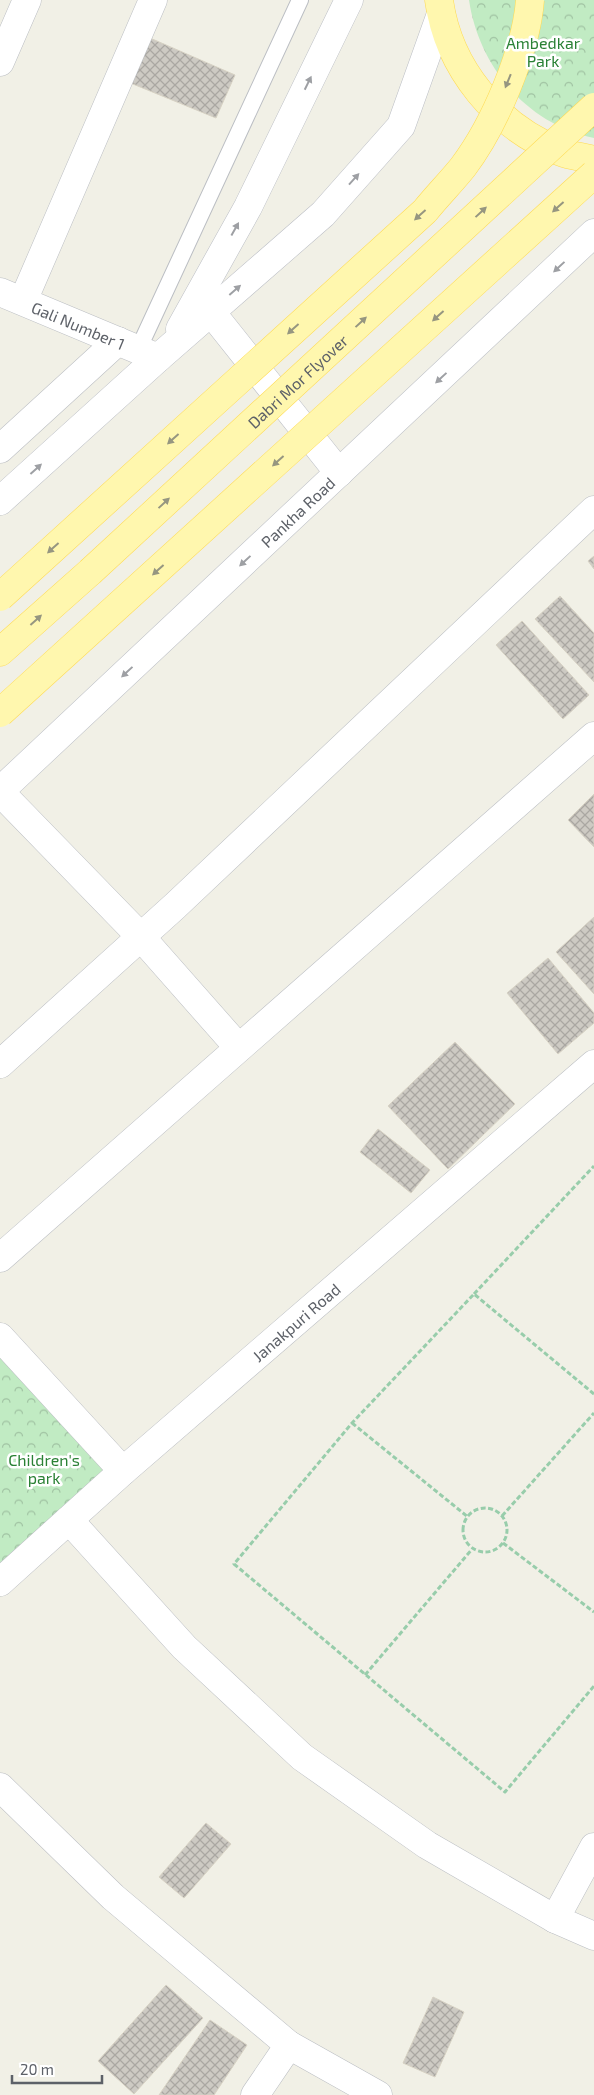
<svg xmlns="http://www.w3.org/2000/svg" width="594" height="2095" font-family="'Exo 2',sans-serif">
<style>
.forest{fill:url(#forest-crowns)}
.building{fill:url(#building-cross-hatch);stroke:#d7d2c4}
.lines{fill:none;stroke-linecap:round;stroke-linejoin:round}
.lane-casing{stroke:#bbbec3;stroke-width:18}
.street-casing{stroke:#bbbec3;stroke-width:29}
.secondary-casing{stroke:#bbbec5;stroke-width:29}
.primary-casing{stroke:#ffda52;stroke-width:29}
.path{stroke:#98cdab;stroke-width:3;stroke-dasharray:5 2.5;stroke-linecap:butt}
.lane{stroke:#fff;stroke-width:16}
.street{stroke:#fff;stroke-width:28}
.secondary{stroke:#fff;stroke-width:28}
.primary{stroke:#fff7ae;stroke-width:28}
.primary-bridge-casing{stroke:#ffda52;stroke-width:29;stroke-linecap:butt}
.primary-bridge{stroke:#fff7ae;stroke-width:28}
.oneway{fill:#969680}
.oneway2{fill:#9ea0a4}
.labels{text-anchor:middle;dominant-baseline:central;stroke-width:5;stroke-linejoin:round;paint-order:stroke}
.park-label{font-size:16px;fill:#2a8135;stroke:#fff}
.street-label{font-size:16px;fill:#5d6168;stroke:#fff}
</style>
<defs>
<pattern id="forest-crowns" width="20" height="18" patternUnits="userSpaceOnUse" patternTransform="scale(1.25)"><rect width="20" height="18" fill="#c1ebc3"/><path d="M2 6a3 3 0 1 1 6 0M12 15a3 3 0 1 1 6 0" fill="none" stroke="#a0c2a2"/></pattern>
<pattern id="building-cross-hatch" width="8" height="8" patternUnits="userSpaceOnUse" patternTransform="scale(1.25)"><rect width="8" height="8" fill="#cdcac3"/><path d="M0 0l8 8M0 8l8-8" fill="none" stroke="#aaa7a2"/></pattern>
</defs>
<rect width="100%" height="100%" fill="#f1f0e6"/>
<path class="forest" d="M469,0H594V138C527,124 479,67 469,0Z
M0,1357L107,1471L0,1569Z"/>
<path class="building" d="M150,38L235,75L216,118L128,82Z
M594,556V569L588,561Z
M560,596L594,633V682L535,619Z
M522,621L589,695L563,719L496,645Z
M594,794V847L568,820Z
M594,917V994L556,952Z
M548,958L594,1013V1023L558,1054L507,993Z
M455,1042L515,1104L448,1169L388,1106Z
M378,1129L430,1170L411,1193L360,1152Z
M206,1823L231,1844L184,1898L159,1877Z
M166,1985L203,2018L134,2094L98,2061Z
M433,1997L464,2012L435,2077L403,2063Z
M210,2020L247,2045L214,2095H159Z"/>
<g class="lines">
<g class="lane-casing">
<path id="lane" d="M138,350L300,0"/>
</g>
<g class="street-casing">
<g id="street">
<path d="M0,62L27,0"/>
<path id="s1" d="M0,292L158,358"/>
<path d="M23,301L153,0"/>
<path d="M0,449L118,341"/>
<path d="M0,792L141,937L238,1047"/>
<path d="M0,1064L175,906L594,510"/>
<path d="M0,1258L594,736"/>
<path d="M0,1337L123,1471"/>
<path d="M69,1520L184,1647L302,1757L427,1845L555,1919"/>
<path id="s2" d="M0,1582L123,1471L594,1064"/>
<path d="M0,1787L113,1897L289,2045L255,2095"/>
<path d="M594,1847L555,1919L594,1936"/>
<path d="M289,2045L378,2095"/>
</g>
</g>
<g class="secondary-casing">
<g id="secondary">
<path d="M211,312L339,473"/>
<path d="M180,329L248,207L349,0"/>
<path d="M0,501L158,358L323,214L401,126L441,14"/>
<path id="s3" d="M0,791L594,233"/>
</g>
</g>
<g class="primary-casing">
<path id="primary" d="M439,0C448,68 497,127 561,152C571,156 583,157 594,160
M0,652L90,572"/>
</g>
<path class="path" d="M474,1294L594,1166
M594,1394L474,1294L352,1423L234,1564L505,1792L594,1686
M352,1423L468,1517
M463 1530a22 22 0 1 1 44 0a22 22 0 1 1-44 0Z
M502,1516L594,1413
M503,1543L594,1612
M365,1675L473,1548"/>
<use href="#lane" class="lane"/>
<use href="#street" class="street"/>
<use href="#secondary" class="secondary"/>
<use href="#primary" class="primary"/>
<g class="primary-bridge-casing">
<g id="primary-bridge">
<path id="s4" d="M90,572L594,107"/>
<path d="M0,597L425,211C437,196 451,182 463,167C494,126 526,52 530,0"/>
<path d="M0,713L594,174"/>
</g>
</g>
<use href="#primary-bridge" class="primary-bridge"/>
</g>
<defs><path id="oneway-solid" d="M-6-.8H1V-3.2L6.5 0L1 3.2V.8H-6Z" transform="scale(1.25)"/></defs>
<g class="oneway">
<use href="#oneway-solid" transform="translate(508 81) rotate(112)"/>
<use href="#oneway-solid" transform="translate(558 207) rotate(138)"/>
<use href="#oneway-solid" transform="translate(481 212) rotate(-43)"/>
<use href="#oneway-solid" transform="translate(420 215) rotate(138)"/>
<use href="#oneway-solid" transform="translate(438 316) rotate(138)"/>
<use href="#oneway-solid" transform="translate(361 322) rotate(-43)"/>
<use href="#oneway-solid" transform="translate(293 329) rotate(138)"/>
<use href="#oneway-solid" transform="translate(173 439) rotate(138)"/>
<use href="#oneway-solid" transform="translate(278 461) rotate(138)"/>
<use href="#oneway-solid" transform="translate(164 503) rotate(-43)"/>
<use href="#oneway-solid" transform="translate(53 548) rotate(138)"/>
<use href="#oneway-solid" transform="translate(158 570) rotate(138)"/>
<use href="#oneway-solid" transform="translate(36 620) rotate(-42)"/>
</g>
<g class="oneway2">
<use href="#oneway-solid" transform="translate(308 83) rotate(-64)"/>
<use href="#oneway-solid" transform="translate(354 179) rotate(-48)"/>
<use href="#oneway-solid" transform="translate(235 229) rotate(-61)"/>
<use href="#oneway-solid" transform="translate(559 267) rotate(137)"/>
<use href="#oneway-solid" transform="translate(235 290) rotate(-41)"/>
<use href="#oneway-solid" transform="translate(441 378) rotate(137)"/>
<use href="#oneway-solid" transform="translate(36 469) rotate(-42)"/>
<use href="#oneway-solid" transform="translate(245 561) rotate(137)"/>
<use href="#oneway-solid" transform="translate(127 672) rotate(137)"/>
</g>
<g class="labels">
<g class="park-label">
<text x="543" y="42">Ambedkar<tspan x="543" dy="18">Park</tspan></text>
<text x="44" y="1459">Children's<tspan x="44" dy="18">park</tspan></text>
</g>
<g class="street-label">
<text stroke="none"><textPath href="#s1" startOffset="85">Gali Number 1</textPath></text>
<text stroke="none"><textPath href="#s4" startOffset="282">Dabri Mor Flyover</textPath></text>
<text stroke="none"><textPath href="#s3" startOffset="408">Pankha Road</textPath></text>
<text stroke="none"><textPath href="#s2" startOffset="394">Janakpuri Road</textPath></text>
</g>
</g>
<path d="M12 2075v8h90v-8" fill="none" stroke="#5d6168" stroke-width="2.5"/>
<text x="20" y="2075" font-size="15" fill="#5d6168" stroke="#ffffff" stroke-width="4" paint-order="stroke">20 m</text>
</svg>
